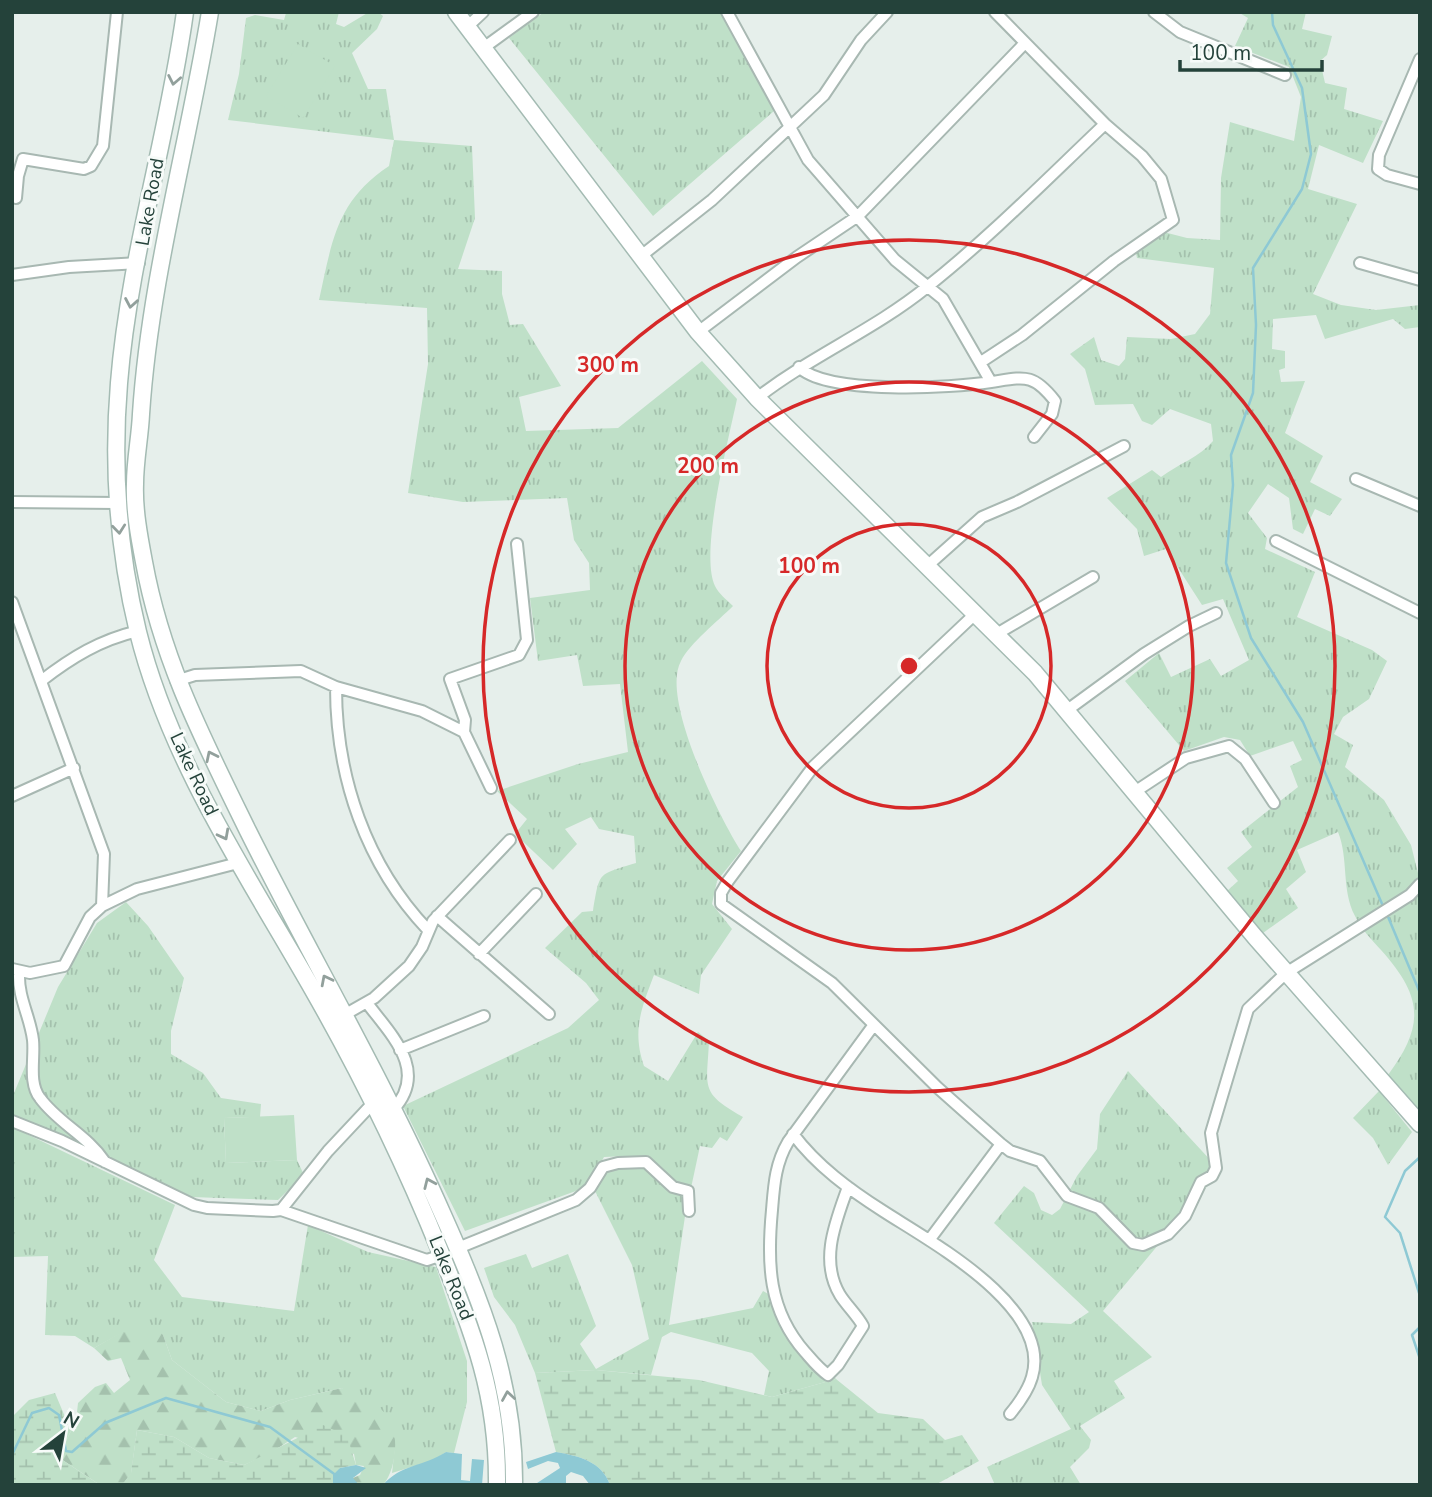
<svg xmlns="http://www.w3.org/2000/svg" width="1432" height="1497" font-family="'Nunito Sans',sans-serif">
<style>
.grass{fill:url(#grass-tufts)}
.forest{fill:url(#forest-firs)}
.wetland{fill:url(#wetland-marsh)}
.garden{fill:#bfe0c8}
.water{fill:#8ec9d4}
.lines{fill:none;stroke-linecap:round;stroke-linejoin:round}
.stream{stroke:#8ec9d4;stroke-width:2.5}
.street-casing{stroke:#a8b8b2;stroke-width:14}
.secondary-casing{stroke:#a4bbb3;stroke-width:19}
.street{stroke:#fff;stroke-width:10}
.secondary{stroke:#fff;stroke-width:16}
.oneway{stroke:#92a09c}
.ring{fill:none;stroke:#d62828;stroke-width:3.5}
.labels{text-anchor:middle;dominant-baseline:central;stroke-width:6;stroke-linejoin:round;paint-order:stroke}
.street-label{font-size:19px;fill:#24423a;stroke:#f7fbf9}
.centre{fill:#d62828;stroke:#f7fbf9;stroke-width:3.5}
.ring-label{font-size:21px;text-anchor:middle;font-weight:bold;fill:#d62828;stroke:#f7fbf9;stroke-width:6;stroke-linejoin:round;paint-order:stroke}
</style>
<defs>
<pattern id="grass-tufts" width="24" height="20" patternUnits="userSpaceOnUse" patternTransform="scale(1.75)"><rect width="24" height="20" fill="#bfe0c8"/><path d="M3 7l-1-3M5 7V3M7 7l1-3M15 17l-1-3M17 17v-4M19 17l1-3" fill="none" stroke="#a4c1ad"/></pattern>
<pattern id="forest-firs" width="22" height="20" patternUnits="userSpaceOnUse" patternTransform="scale(1.75)"><rect width="22" height="20" fill="#bfe0c8"/><path d="M5 1l3.5 6h-7zM16 11l3.5 6h-7z" fill="#a4c1ad"/></pattern>
<pattern id="wetland-marsh" width="20" height="14" patternUnits="userSpaceOnUse" patternTransform="scale(1.75)"><rect width="20" height="14" fill="#bfe0c8"/><path d="M1 5h8M5 5V1M11 12h8M15 12V8" fill="none" stroke="#a4c1ad"/></pattern>
</defs>
<rect width="100%" height="100%" fill="#e6efeb"/>
<path class="grass" d="M339,12L336,24L344,27L369,12H378L383,16L377,29L352,53L368,89H386L394,140L472,146L475,218L458,269L502,271V294L510,325L523,324L561,386L519,397L526,431L618,428L702,361L737,399C729,438 699,553 715,586C718,593 727,600 733,606C718,621 690,643 681,661C660,698 719,817 741,851L717,881L712,904L732,929L701,975L699,994L654,975C641,1009 632,1031 644,1066L668,1081L698,1032L709,1041C707,1088 699,1092 743,1117L727,1141L720,1137L712,1148L700,1146L691,1188C665,1181 674,1175 655,1162C641,1153 619,1157 604,1157L587,1187L465,1231L403,1106L568,1028L599,1000L586,983L545,948L582,912L593,911C600,871 597,875 636,863L634,836L599,829L591,817L565,829L577,844L553,870L515,834L527,819L497,791L578,764L628,752L620,684L583,686L577,655L538,661L530,598L590,590L589,563L574,540L567,498L463,502L408,493L428,364L427,308L319,300C332,242 336,201 389,166L394,140L228,120L239,74L246,18L255,15L284,20L286,13Z
M544,12H720L774,111L653,216L509,38Z
M1238,12H1306L1302,29L1332,36L1327,55L1320,61L1325,83L1347,88L1344,109L1383,121L1363,163L1319,145L1308,189L1357,204L1313,294L1341,305L1376,310L1420,305V327L1405,329L1393,319L1325,339L1316,315L1273,319L1272,349L1285,351V368L1279,370L1281,382L1305,381L1285,433L1323,456L1310,482L1342,499L1330,516L1315,509L1303,534L1293,529L1289,498L1268,484L1248,513L1267,538L1265,549L1315,572L1297,617L1372,650L1387,661L1369,699L1343,717L1334,734L1353,745L1345,767L1384,800L1411,845L1420,881V1110L1388,1075C1425,1025 1423,997 1381,950C1371,939 1362,930 1355,916C1341,889 1349,859 1338,832L1297,850L1306,872L1286,889L1298,908L1263,933L1227,891L1238,881L1227,868L1252,847L1241,832L1298,787L1290,766L1302,760L1293,741L1250,756L1240,740L1224,737L1184,751L1125,681L1159,653L1171,677L1210,659L1221,676L1249,660L1223,599L1202,605L1166,549L1144,556L1137,529L1107,498L1152,470L1161,477C1178,464 1200,457 1213,441L1211,424L1170,409L1152,425L1142,421L1133,404L1095,405L1085,369L1070,354L1094,337L1101,360L1119,366L1125,359L1127,337L1171,339L1195,334L1210,314L1214,268L1137,258L1134,244L1152,229L1187,238L1220,240L1221,178L1230,122L1294,141L1301,97L1289,67L1235,46L1248,18Z
M126,902L148,926L184,978L171,1031V1054L203,1073L221,1098L261,1104L260,1117L224,1118L226,1163L297,1160L304,1175L278,1200L191,1197L171,1192L12,1114V1098L58,987L97,923Z
M1128,1071L1214,1164V1178L1103,1311L1152,1357L1114,1381L1125,1398L1080,1426L1091,1440L1089,1448L1070,1467L1081,1485H995L987,1467L1071,1429L1042,1385L1032,1322L1071,1324L1089,1312L994,1223L1024,1186L1034,1193L1041,1210L1052,1215L1060,1209L1077,1176L1097,1149L1100,1114Z
M1379,1091L1412,1132L1388,1165L1373,1138L1353,1118Z
M12,1127L175,1205L154,1260L182,1297L294,1311L308,1225L368,1252L436,1267L467,1361V1402L454,1453L446,1452L434,1460L392,1473L395,1446L342,1388L290,1400L261,1411L226,1402L172,1360L163,1335L129,1329L94,1348L75,1336L45,1335L48,1256L12,1257Z
M644,1165L688,1196L669,1325L753,1308L763,1291C781,1299 782,1321 786,1338L797,1337L836,1379L772,1397L764,1395L769,1371L752,1353L671,1332L662,1337L651,1375L596,1370L535,1373L515,1325L494,1297L484,1268L526,1254L532,1268L568,1254L596,1326L580,1344L596,1369L649,1339L632,1265L594,1189C611,1164 615,1166 644,1165Z"/>
<path class="forest" d="M152,1325L163,1335L172,1360L226,1402L261,1411L290,1400L342,1388C356,1395 379,1403 388,1417C400,1434 396,1470 383,1485L354,1483L353,1478L360,1475L364,1466L356,1465L354,1454L295,1437L269,1454L244,1465L209,1458L174,1437L137,1430L131,1474L122,1485H100L58,1457L76,1421L78,1403L95,1387L106,1383L114,1393L130,1380L121,1358L108,1361L94,1348L129,1328Z"/>
<path class="wetland" d="M596,1370L699,1380L772,1397L836,1379L878,1413L923,1419L945,1440L962,1435L979,1461L935,1485H610C602,1461 578,1456 556,1452L535,1373Z
M55,1393L71,1431L58,1457L100,1485H12V1417L29,1400Z
M323,1425L347,1436L356,1465L340,1468L333,1485H122L131,1473L137,1430L174,1437L209,1458L244,1465Z"/>
<path class="garden" d="M298,44L335,66L303,118L266,96Z
M294,1115L297,1160L226,1163L224,1118Z"/>
<path class="water" d="M446,1452L462,1454L461,1480L470,1481L472,1459L484,1460L482,1485H383C401,1464 423,1467 446,1452Z
M556,1452C578,1456 602,1461 610,1485H590L583,1476L571,1472L566,1476V1485H534L560,1468L558,1463L548,1461L528,1469L526,1462Z
M356,1465L366,1468L353,1478L359,1485H333V1475L340,1468Z"/>
<g class="lines">
<path class="stream" d="M1272,12L1273,25L1302,88L1311,154L1302,189L1253,268L1256,325L1253,393L1231,455L1233,485L1226,563L1251,638L1303,722L1383,906
M1386,912L1420,993
M1420,1157L1405,1171L1385,1217L1400,1233L1420,1296
M1420,1327L1412,1335L1420,1359
M12,1455L32,1413L49,1408L59,1415L66,1451L72,1452L105,1423L166,1398L270,1427L337,1476"/>
<g class="street-casing">
<path id="street" d="M727,12L808,160L895,260L943,299L991,382C1025,377 1033,373 1055,401L1052,414L1034,437
M1154,12L1180,32L1285,75
M467,27L483,12
M482,49L533,12
M1420,59L1379,155L1378,169L1387,175L1420,184
M16,198L18,176L23,159L84,169L91,166L103,146L117,12
M641,256L712,200L824,95L861,40L887,12
M1360,263L1420,280
M12,275L69,267L139,263
M698,332L797,257L858,216L1025,43
M981,362L1022,335L1114,261L1173,220L1161,179L1142,156L1105,124L995,12
M799,367C827,395 952,388 991,382
M757,398C811,356 874,330 927,287C990,237 1047,179 1105,124
M1356,479L1420,506
M12,502L117,503
M1276,541L1420,613
M926,567L982,517L1017,502L1124,446
M12,602L104,854L102,906L90,917L64,966L30,973L12,969
M974,615L813,767L728,881L721,893V904L832,983L938,1088L1001,1144L1010,1151L1040,1161L1067,1196L1099,1208L1133,1243L1143,1245L1168,1234L1185,1216L1201,1182L1212,1176L1216,1168L1211,1133L1248,1009L1286,973L1410,895L1420,884
M995,635L1093,577
M41,681C72,657 100,640 138,631
M176,681L195,675L301,671L336,687L422,711L464,732L491,788
M336,687C336,777 366,865 428,930
M1066,711L1144,654L1189,626L1216,613
M464,732L465,720L450,679L519,655L527,640L517,544
M1133,793L1186,758L1229,746L1245,759L1274,803
M12,796L74,768
M102,906L137,889L238,863
M437,916L549,1014
M479,954L536,894
M19,973C18,998 30,1016 33,1040C35,1058 28,1083 40,1098C58,1123 87,1135 105,1162
M367,1003C392,1036 429,1071 393,1110
M344,1015L374,998L409,966L422,947L433,921L510,840
M400,1050L484,1016
M12,1121L62,1141L194,1205L207,1208L273,1211L281,1210L328,1151L373,1103
M793,1134C817,1166 850,1190 883,1211C929,1241 1053,1307 1032,1377C1028,1391 1019,1403 1010,1414
M848,1187C836,1221 819,1260 840,1295C847,1306 857,1315 863,1326L838,1365L828,1375C819,1369 812,1360 805,1352C768,1310 767,1263 772,1210C774,1186 775,1164 788,1142L873,1026
M281,1210L427,1260L442,1255
M930,1239L1001,1144
M458,1248L576,1200L590,1188L603,1167L618,1163L646,1162L673,1187L688,1191L689,1211"/>
</g>
<g class="secondary-casing">
<path id="secondary" d="M185,12C168,136 129,258 119,383C112,467 118,550 138,632C170,761 248,876 313,990C361,1074 404,1162 440,1251C473,1333 498,1394 497,1485
M210,12C188,146 150,278 141,414C140,437 135,460 135,484C134,509 139,536 144,562C162,661 204,741 248,831C312,959 385,1083 443,1215C483,1304 515,1385 514,1485
M456,12L698,332L757,398L1035,673L1255,937L1420,1124"/>
</g>
<use href="#street" class="street"/>
<use href="#secondary" class="secondary"/>
</g>
<defs><path id="oneway-chevron" d="M-2-3.5L2.5 0L-2 3.5" fill="none" stroke-width="1.6" stroke-linecap="round" stroke-linejoin="round" transform="scale(1.75)"/></defs>
<g class="oneway">
<use href="#oneway-chevron" transform="translate(174 80) rotate(101)"/>
<use href="#oneway-chevron" transform="translate(131 303) rotate(100)"/>
<use href="#oneway-chevron" transform="translate(119 529) rotate(84)"/>
<use href="#oneway-chevron" transform="translate(211 756) rotate(-116)"/>
<use href="#oneway-chevron" transform="translate(224 835) rotate(62)"/>
<use href="#oneway-chevron" transform="translate(326 980) rotate(-117)"/>
<use href="#oneway-chevron" transform="translate(429 1183) rotate(-114)"/>
<use href="#oneway-chevron" transform="translate(508 1396) rotate(-99)"/>
</g>
<g class="ring">
<circle cx="909" cy="666" r="142"/>
<circle cx="909" cy="666" r="284"/>
<circle cx="909" cy="666" r="426"/>
</g>
<g class="labels">
<g class="street-label">
<text transform="translate(150 202) rotate(-80)">Lake Road</text>
<text transform="translate(194 774) rotate(65)">Lake Road</text>
<text transform="translate(451 1278) rotate(68)">Lake Road</text>
</g>
</g>
<circle cx="909" cy="666" r="10" class="centre"/>
<g class="ring-label">
<text x="608" y="372">300 m</text>
<text x="708" y="473">200 m</text>
<text x="809" y="573">100 m</text>
</g>
<rect width="1432" height="1497" fill="none" stroke="#24423a" stroke-width="28"/>
<g transform="translate(63 1434) rotate(31)" stroke="#f7fbf9" stroke-width="5" paint-order="stroke">
<path d="M0-5L12 26L0 18L-12 26Z" fill="#24423a"/>
<text y="-10" font-size="19" font-weight="bold" text-anchor="middle" fill="#24423a">N</text>
</g>
<path d="M1180 60v10h142v-10" fill="none" stroke="#24423a" stroke-width="3.5"/>
<text x="1190" y="60" font-size="21" fill="#24423a" stroke="#f7fbf9" stroke-width="5" paint-order="stroke">100 m</text>
</svg>
